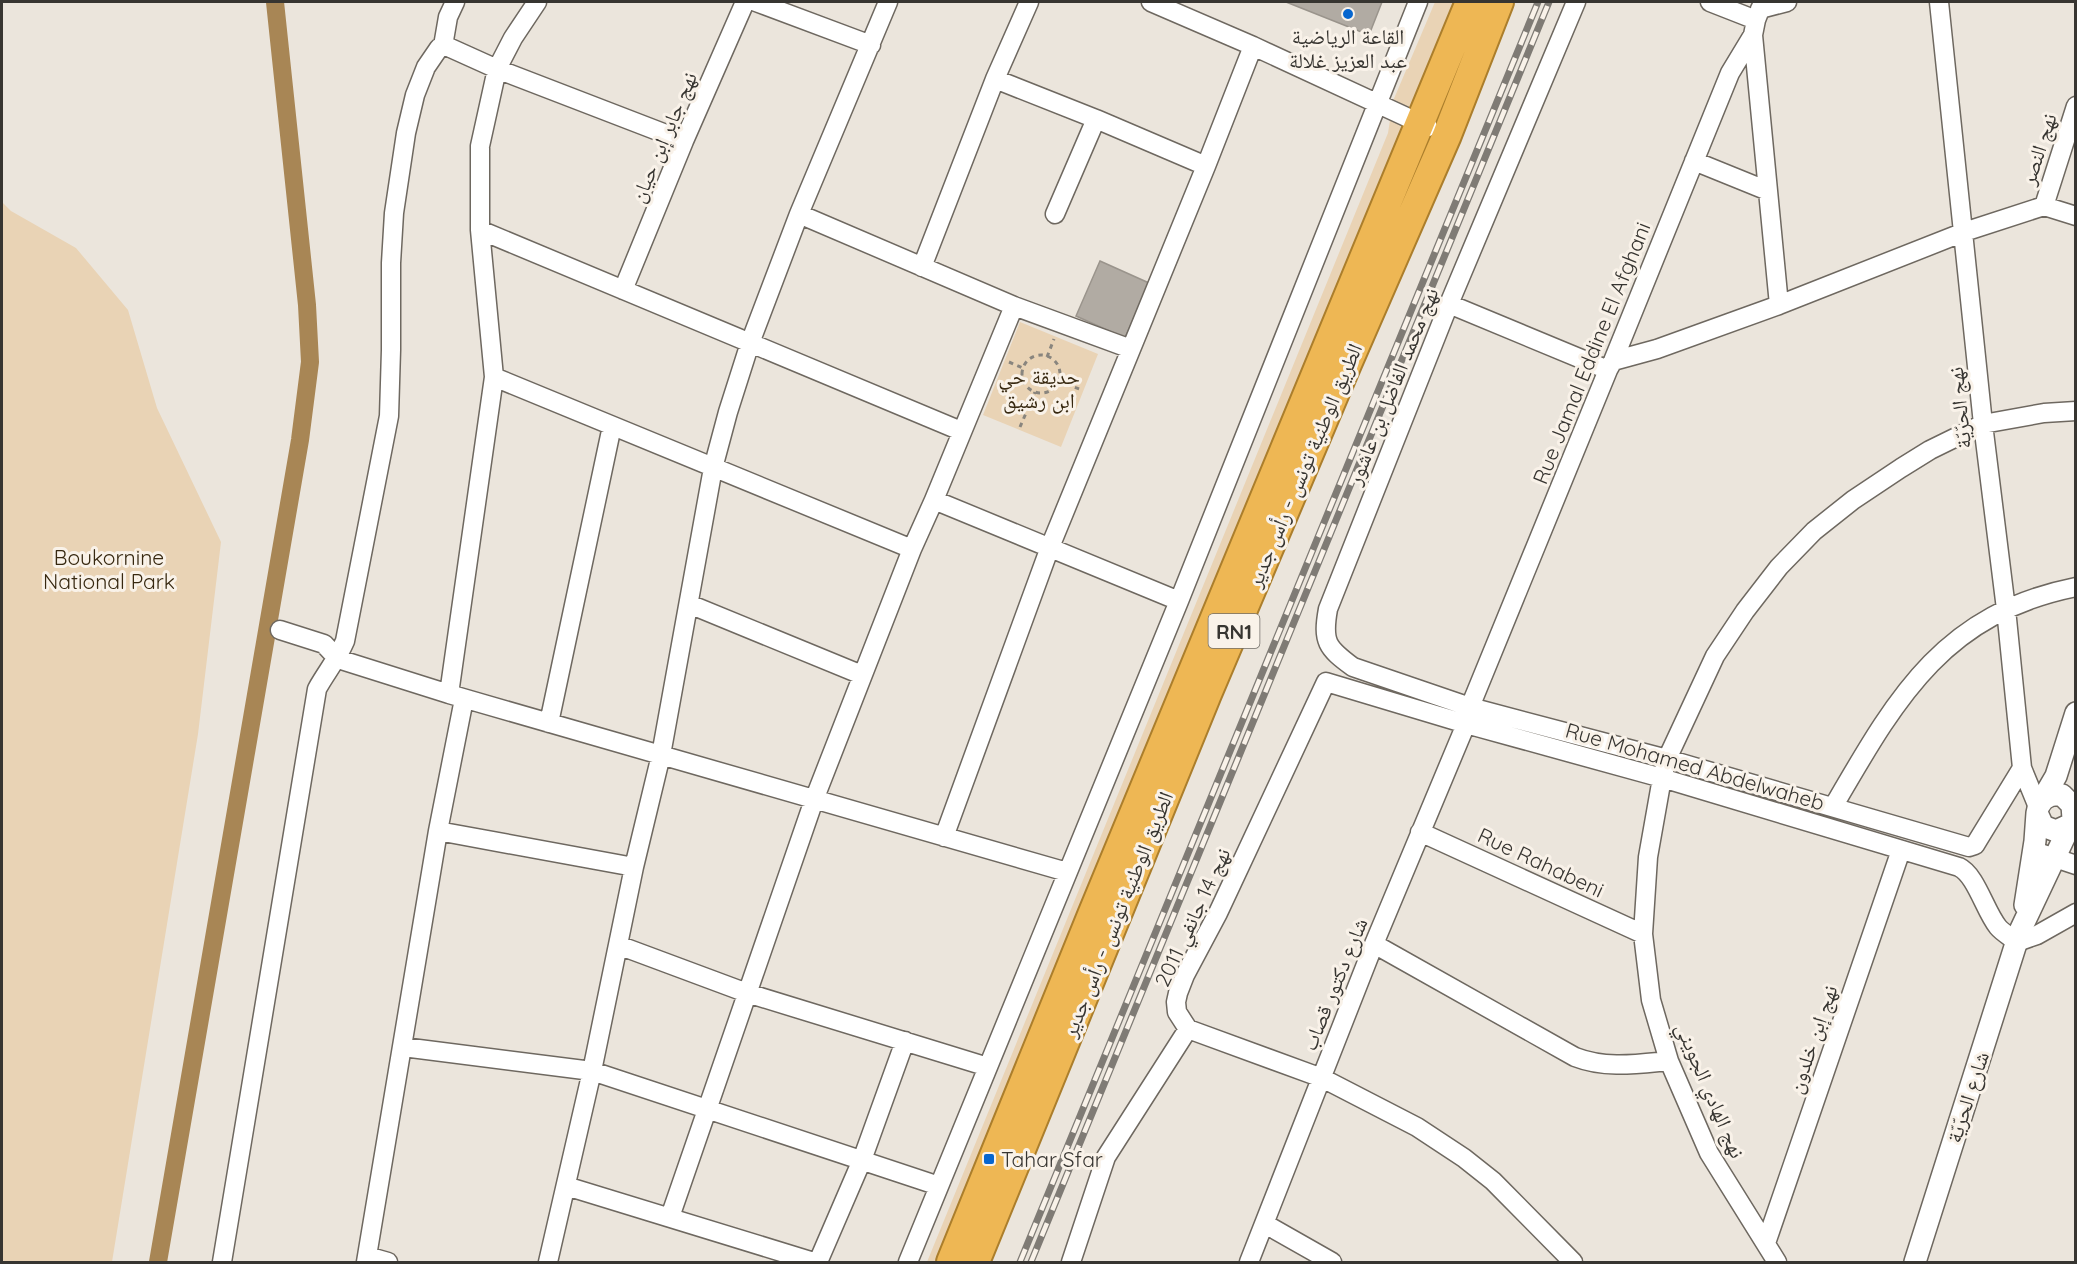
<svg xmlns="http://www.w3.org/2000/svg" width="2077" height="1264" font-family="Quicksand,'Noto Naskh Arabic',sans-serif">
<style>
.green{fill:#e9d3b5}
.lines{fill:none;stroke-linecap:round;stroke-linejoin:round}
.canal{stroke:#a88655;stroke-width:18}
.building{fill:#b1aba3;stroke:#9a948c;stroke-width:1.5}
.minor-casing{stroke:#6e6860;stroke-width:21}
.tertiary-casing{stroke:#6e6860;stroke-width:24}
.trunk-casing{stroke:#ab7e2c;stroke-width:32}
.path{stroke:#89857e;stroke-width:3;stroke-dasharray:4.5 4.5;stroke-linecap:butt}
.minor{stroke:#fff;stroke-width:18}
.tertiary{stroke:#fff;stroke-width:21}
.trunk{stroke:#eeb754;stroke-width:28}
.rail-casing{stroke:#7f7b75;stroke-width:7}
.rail{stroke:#f9f2e9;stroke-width:4.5;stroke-dasharray:14;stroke-linecap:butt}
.poi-dot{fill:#0666cf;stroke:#f9f2e9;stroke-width:2}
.labels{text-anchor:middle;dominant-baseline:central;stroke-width:6;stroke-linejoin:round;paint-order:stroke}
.shield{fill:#f9f2e9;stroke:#716e68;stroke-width:1.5}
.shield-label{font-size:20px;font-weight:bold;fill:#373531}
.poi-label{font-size:21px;fill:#373531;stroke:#f9f2e9}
.street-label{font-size:21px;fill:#373531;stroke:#f9f2e9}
.park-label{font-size:21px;fill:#372810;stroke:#f9f2e9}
</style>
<rect width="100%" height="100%" fill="#ebe5dc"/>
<path class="green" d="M1435,2H1463L945,1262H927L1388,133L1393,101Z
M2,202L11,211L76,248L128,310L157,408L221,542L198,734L112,1262H2Z
M1020,322L1098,354L1061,447L983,415Z"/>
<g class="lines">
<path class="canal" d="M158,1262L300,440L310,362L307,305L275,2"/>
</g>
<path class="building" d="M1286,2H1382L1369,35Z
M1100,261L1149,283L1125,338L1076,316Z"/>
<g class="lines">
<g class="minor-casing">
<path id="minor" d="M756,2L871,45
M1151,2L1253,46L1428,127
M1576,2L1449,304L1328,609C1322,642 1327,648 1353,667L1470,707L1667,759L1969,847L1975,845L1978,840L2022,768
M1710,2L1756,20
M1939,2L1983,424L2006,609L2022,768L2038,807
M1760,9L1787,2
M1753,35L1779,305
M443,46L448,17L455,2
M995,79L1096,119L1206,166
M1694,161L1768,191
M2044,206L2076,106
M799,214L1014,306L1131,349
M1055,214L1096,119
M480,230L961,431
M922,267L995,79L1029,2
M623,290L684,141L745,2
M1449,304L1608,370
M1613,361L1657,349L1779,305L1964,232L2044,206L2076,216
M494,377L912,549
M934,500L1179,601
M689,604L862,675
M280,630L324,644L338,659L449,694L1067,872
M449,694L494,377L480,230V146L497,69L513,38L537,2
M549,723L612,426
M1833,807C1896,699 1942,614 2076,587
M438,831L634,867
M1420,832L1643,934
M944,837L1050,547L1206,166L1253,46
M2034,851L2076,865
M1374,944L1575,1057C1606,1069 1637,1064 1669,1061
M618,945L747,993L988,1067
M1188,1029L1322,1078L1417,1127L1464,1158L1493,1181L1573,1262
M403,1047L592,1071L939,1186
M566,1186L814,1262
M670,1217L814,800L912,549L934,500L1014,306
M1265,1224L1332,1262
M1766,1243L1901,850
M367,1256L388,1262
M222,1262L317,689C327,671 337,660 345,641L389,416L391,350V263L394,213L406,133L415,95L426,67L439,48L446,46L497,69L684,141
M366,1262L438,831L464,699
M548,1262L592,1071L634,867L661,755L713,468L728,412L750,343L799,214L888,2
M818,1262L862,1160L905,1041
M908,1262L1179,601L1418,2
M1071,1262L1106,1157L1188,1029L1177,1012L1176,1002L1178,993L1185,975L1218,913L1326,682L1466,724L1662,778L1959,867C1976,875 1985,911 1998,927C2003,933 2011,937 2017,942L2037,935L2076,913
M1249,1262L1374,944L1466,724L1470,707L1608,370L1613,361L1730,73L1753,35L1756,20L1763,2
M1777,1262L1709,1153L1669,1061L1651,1000L1643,934L1648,857L1662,778L1667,759L1715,656L1745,611L1779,567L1814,531L1853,500L1901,468L1930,450L1983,424L2044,413L2076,411"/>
</g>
<g class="tertiary-casing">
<path id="tertiary" d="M2042,800L2056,776L2076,713
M2025,905L2035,841L2037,813
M1915,1262L2020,931L2073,819L2072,805L2062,795C2048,793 2039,800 2037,813L2043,826L2056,831L2069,825"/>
</g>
<g class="trunk-casing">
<path id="trunk" d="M951,1262L1092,915L1470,2
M975,1262L1207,694L1347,364L1447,135L1499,2"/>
</g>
<path class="path" d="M1022 374a19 19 0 1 1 38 0a19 19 0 1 1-38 0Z
M1047,357L1054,339
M1009,362L1023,368
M1058,381L1082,390
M1020,427L1035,392"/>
<use href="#minor" class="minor"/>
<use href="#tertiary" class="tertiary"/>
<use href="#trunk" class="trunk"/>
<g class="rail-casing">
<path id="rail" d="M1020,1262L1538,2
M1031,1262L1549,2"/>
</g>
<use href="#rail" class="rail"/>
</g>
<g class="poi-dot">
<circle cx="1348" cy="14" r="6"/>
<rect x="983" y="1153" width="12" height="12" rx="3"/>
</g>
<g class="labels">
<rect class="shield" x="1208.5" y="614" width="51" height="34" rx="4.5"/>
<g class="shield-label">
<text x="1234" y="631">RN1</text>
</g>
<g class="poi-label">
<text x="1348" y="36">القاعة الرياضية<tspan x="1348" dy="24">عبد العزيز غلالة</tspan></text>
<text x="1001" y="1159" text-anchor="start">Tahar Sfar</text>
</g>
<g class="street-label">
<text transform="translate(663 137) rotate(-67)">نهج جابر إبن حيان</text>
<text transform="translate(2038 149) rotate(-72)">نهج النصر</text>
<text transform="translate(1591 353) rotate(-68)">Rue Jamal Eddine El Afghani</text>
<text transform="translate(1392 386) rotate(-68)">نهج محمد الفاضل بن عاشور</text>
<text transform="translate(1959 408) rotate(-96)">نهج الحرّيّة</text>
<text transform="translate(1304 465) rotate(-67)">الطريق الوطنية تونس - رأس جدير</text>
<text transform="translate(1695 766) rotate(16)">Rue Mohamed Abdelwaheb</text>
<text transform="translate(1541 862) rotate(25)">Rue Rahabeni</text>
<text transform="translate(1117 914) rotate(-68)">الطريق الوطنية تونس - رأس جدير</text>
<text transform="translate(1192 917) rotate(-65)">نهج 14 جانفي 2011</text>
<text transform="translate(1334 984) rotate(-68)">شارع دكتور قصاب</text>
<text transform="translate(1812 1039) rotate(-71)">نهج إبن خلدون</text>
<text transform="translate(1711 1090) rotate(67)">نهج الهادي الجويني</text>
<text transform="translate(1967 1097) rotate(-72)">شارع الحرّيّة</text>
</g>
<g class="park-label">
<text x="1039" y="376">حديقة حي<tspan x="1039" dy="24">ابن رشيق</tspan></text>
<text x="109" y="557">Boukornine<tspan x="109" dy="24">National Park</tspan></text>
</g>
</g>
<rect width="2077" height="1264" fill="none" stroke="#373531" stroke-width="6"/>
</svg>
